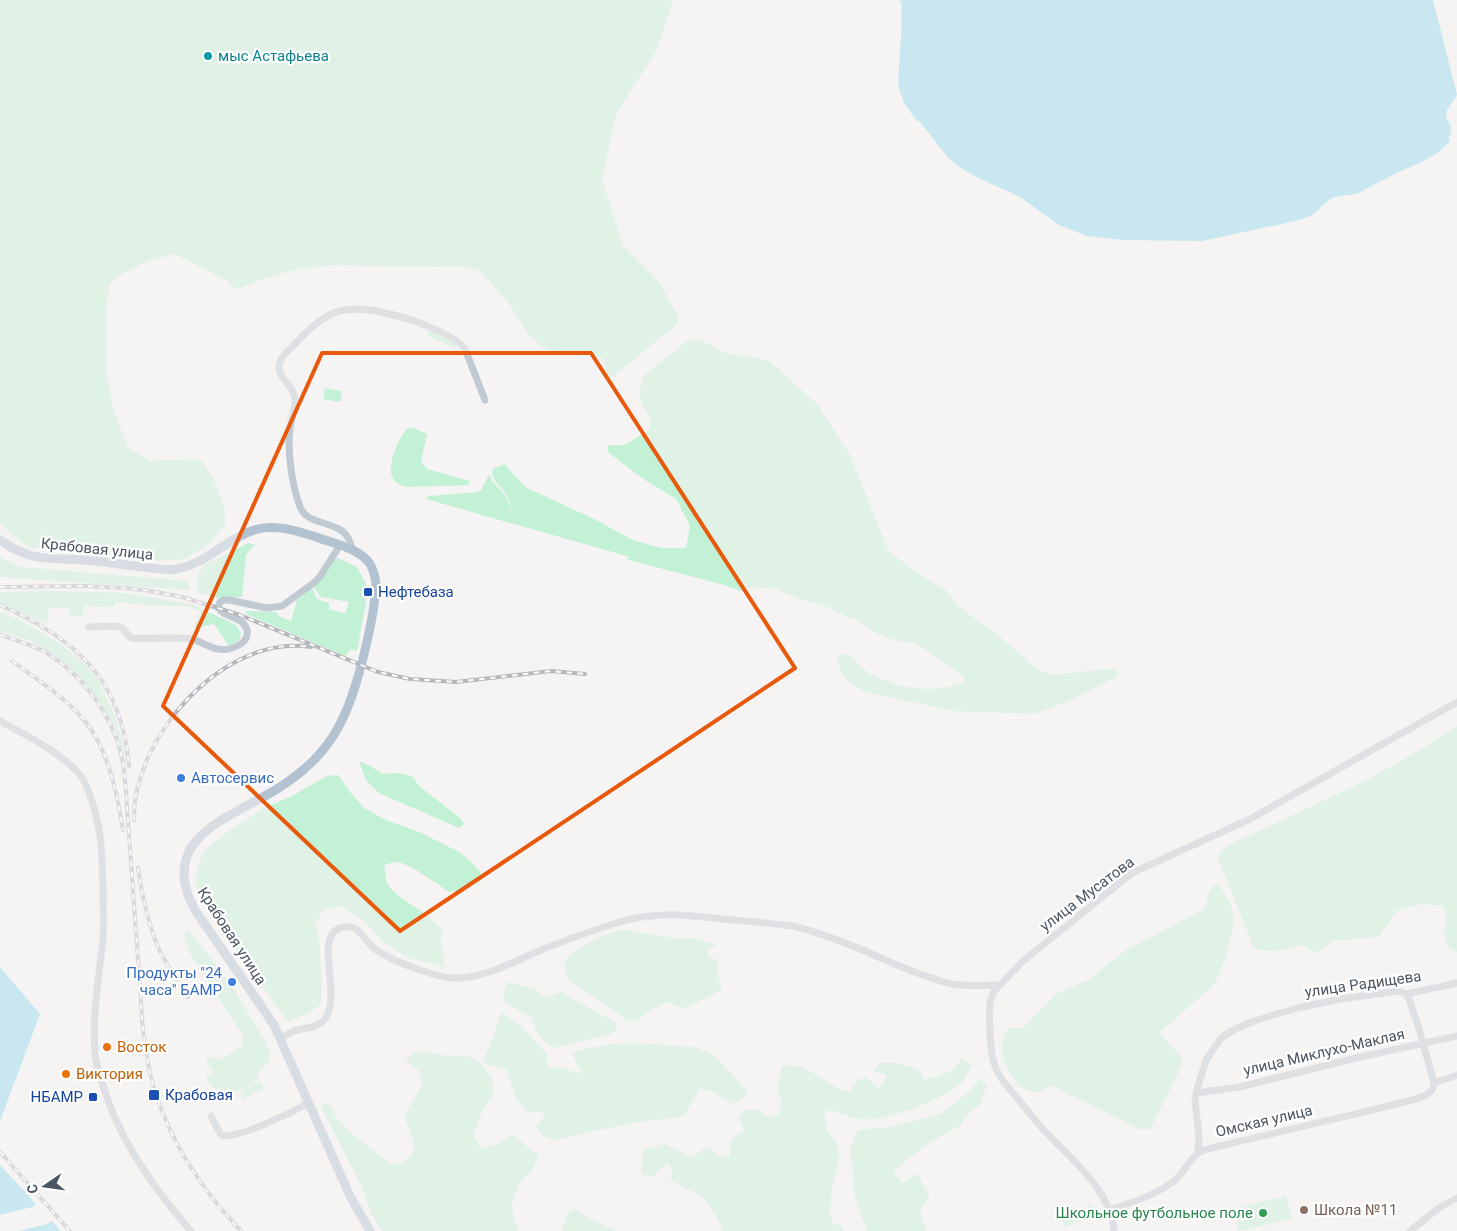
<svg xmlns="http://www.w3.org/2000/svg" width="1457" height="1231" font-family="Roboto,sans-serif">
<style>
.green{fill:#c3f1d5}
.water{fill:#90daee}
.pier{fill:#f5f3f3}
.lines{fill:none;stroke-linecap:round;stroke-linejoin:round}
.minor{stroke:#c1cad2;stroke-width:7}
.major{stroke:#b3c2d1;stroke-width:9}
.rail-casing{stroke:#b5b8bd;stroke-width:4}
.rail{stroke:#fff;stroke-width:2;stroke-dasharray:5.5;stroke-linecap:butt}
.marked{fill:none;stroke:#e8590c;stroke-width:4;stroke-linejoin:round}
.culture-dot{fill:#0f9aa8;stroke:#fff;stroke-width:2}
.transit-dot{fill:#1a4fb4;stroke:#fff;stroke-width:2}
.shop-dot{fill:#3f7fe0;stroke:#fff;stroke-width:2}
.food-dot{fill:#e8710a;stroke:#fff;stroke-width:2}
.education-dot{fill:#8d6e63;stroke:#fff;stroke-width:2}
.leisure-dot{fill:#2e9e5b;stroke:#fff;stroke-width:2}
.labels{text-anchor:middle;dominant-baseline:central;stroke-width:4.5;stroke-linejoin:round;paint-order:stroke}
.culture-label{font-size:15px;fill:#0d838f;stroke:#fff;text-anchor:start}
.street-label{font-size:15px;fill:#4a5661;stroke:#fff}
.transit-label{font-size:15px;fill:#164399;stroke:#fff;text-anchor:start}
.shop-label{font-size:15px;fill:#366cbe;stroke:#fff;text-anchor:start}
.food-label{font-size:15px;fill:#c56008;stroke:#fff;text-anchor:start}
.education-label{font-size:15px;fill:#785e54;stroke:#fff;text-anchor:start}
.leisure-label{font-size:15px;fill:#27864d;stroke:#fff;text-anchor:end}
</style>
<rect width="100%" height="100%" fill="#f5f3f3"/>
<path class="green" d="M0,0H673L657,50L617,112L602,179L623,246L659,282L678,317L677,324L615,375L610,377L606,374V365L602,358L578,352L548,350L530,337L508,302L478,269L457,266L412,267L335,265L298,269L266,278L240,288L233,287L226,280L175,254L148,261L120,275L109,285L106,318V373L113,408L128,448L151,461L193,459L202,461L214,480L225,509V525L207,545L185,559L160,561L120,553L63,551L27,547L0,523Z
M429,330L458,343L456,348L427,336Z
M694,340L703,341L725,353L768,360L817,404L850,455L889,552L918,573L947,591L958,606L998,635L1038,670L1054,675L1107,669H1116L1118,672V676L1071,700L1034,714L953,711L866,692L855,686L843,676L837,660L839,656L845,653C856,660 863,671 876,677C900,687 926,693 952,686C958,684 962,684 965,678L916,643L897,641L876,633L856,619L849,618L828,607L803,600L773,588L751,587L740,591L724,585L625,559L630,557L426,499L429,496L478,492L481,490L489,474L492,481L504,494L509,503L511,516C511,508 510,500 505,493C500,485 489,478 493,469L504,464L507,466L511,472L527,488L594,519L633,540L661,548H686L690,526L676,499L645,480L609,453C607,449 607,447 610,445H625L650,429L651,419L643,405L639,393L644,376L687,341Z
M325,388L342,391L340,402L323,399Z
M408,428H413L427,434L421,461L427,469L470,481L468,485L408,487C400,486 393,482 391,473C389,462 399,436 408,428Z
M248,543L255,545L246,555L242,597L217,598L197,592L198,574L206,564Z
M0,557L21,567L188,581L190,590L0,577Z
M335,557L357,567L366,584V602L357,651L351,649L345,656L246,614V611L276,612L279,616L291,621L297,600L312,588L317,599L329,603V609L345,614L349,602L321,597L313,586Z
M50,591L126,593L194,605L236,625L241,633L239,640L229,646L214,624L194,628L200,612L188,606H157L116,602L113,607L84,606L83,616L70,617L69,608H49L47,624L0,603V592Z
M0,612C33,624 72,648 95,676C99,681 101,687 104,693C118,718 122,738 127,766L115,727L98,699L76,672L52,653L26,639L0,632Z
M1457,726V953L1448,946L1443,933C1447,923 1449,917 1443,906L1421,904L1396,911L1379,937L1332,941L1323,949L1316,952L1311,951L1303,945C1286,948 1269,955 1254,948L1217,856L1227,846L1363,782L1418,751Z
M359,761L370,766L383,774L396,773L412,776L419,786L460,818L464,824L459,828L379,793L366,780Z
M338,775L350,792L364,808L386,820L419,832L461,853L473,864L481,873L480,883L464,890L449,892C439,885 408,862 396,862C393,862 388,864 384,865L387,884L397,895L425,914L442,929L441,941L445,967L408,958L381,940L362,919L340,906L323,910L315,925L319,940L322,985L320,1005L309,1013L288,1022L213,918L198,892L195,879L202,855L211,845L223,835L262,809L292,796L327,776Z
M1216,884H1219C1224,894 1231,902 1233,913C1237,928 1222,970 1214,985L1161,1031L1160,1034L1162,1036L1178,1053L1181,1058L1182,1065L1150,1129L1141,1130L1052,1086C1047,1087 1044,1092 1038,1092C1022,1092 1012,1079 1006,1065C1004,1061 1002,1055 1002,1050C1002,1043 1005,1033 1009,1028H1023L1056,994L1091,979L1110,962L1128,949L1205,909C1207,900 1207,890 1216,884Z
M188,930C214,960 238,992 256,1027C260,1034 266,1039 268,1047C270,1052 269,1057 269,1062L260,1070L256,1080L249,1086L237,1091L223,1092L214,1088L205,1077L213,1072L205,1056L220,1060L242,1046L243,1036L189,952L184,936Z
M622,930L676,938H694L716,945L706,951L711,958L718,960V975L722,990L694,1004L683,1008L667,1002L650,1011L638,1020L628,1021L568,979L564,961C580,946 600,935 622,930Z
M508,982L535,989L545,998L561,992L616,1023V1030L610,1034L553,1048C539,1038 536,1033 532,1017L506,1004L503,994Z
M501,1013C521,1021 532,1039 547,1054V1068L559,1067L582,1074L573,1055L575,1052L580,1050L605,1045L630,1043L695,1047L714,1055L748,1092L740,1101L732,1104L715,1093L700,1088L684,1116L627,1124L554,1140L543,1136L536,1126L546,1115L540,1112L529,1113L516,1099L506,1069L482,1063L495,1032Z
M415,1052L432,1053L449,1056L467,1055L481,1064L492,1078L493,1095L484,1107L473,1135L480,1148L495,1145L513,1135L539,1156L533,1169L518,1185L511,1206L515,1221L519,1231H383L373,1217L361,1185L322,1109V1106L325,1104L330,1105L336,1117L351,1133L391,1164L403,1162L413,1154V1139L404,1116L423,1084L418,1070L405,1061Z
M961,1058L972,1065C969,1070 966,1078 962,1082C945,1099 885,1122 860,1119C851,1118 840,1113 831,1110L826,1112L824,1117L827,1131L837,1144L839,1158L832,1186L830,1213L833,1223L840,1226L845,1231H721L722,1229L718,1219L703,1197L671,1181L672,1171L668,1163L652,1177L641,1174L643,1150L664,1144L692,1157L707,1147L720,1157L730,1156C730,1144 731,1135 745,1131L738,1117L746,1110L756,1109L768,1117L778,1115L781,1106L780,1096L777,1087L782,1067C807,1059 826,1088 850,1092L858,1080L866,1077L878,1088L884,1084L887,1075L874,1072L880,1063H899L919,1070L925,1080C938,1076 956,1073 961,1058Z
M980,1078L987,1086L979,1105L966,1116L961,1125L930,1142L893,1171L902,1183L918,1173L929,1197L920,1210L926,1231H867L858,1208L853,1187V1172L850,1149L858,1130L892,1127L941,1114L970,1091Z
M261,1081L264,1089L243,1099L240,1091Z
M1286,1196L1292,1219L1239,1231L1234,1208Z
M1092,1204L1096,1212L1065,1227L1061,1219Z
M575,1209L586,1217L617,1231H562L567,1214Z"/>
<path class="water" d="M900,0H1433L1457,95L1447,110L1446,119C1452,125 1452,130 1449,138L1450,141L1439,152L1424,161L1399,172L1356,194L1335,197L1330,199L1324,205L1321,206L1320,209L1310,216L1295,221L1202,241L1123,240L1087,236L1059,225L1020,197L976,177L958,166L950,160L920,122L916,120L904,103L898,85L902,19L901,16L902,8Z
M0,967L40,1014L0,1121Z
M0,1165L36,1204L33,1207L0,1215Z
M52,1221L60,1231H19L48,1224Z"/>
<path class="pier" d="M36,1204L38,1206L34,1209L0,1217V1215L33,1207Z"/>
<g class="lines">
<path class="minor" d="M352,550C347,515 310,531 300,507C292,485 287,451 290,428C291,419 295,410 295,401C296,388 280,380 279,368C278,359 287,352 293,346C326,311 341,302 390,314C408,318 455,334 465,349L485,400
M89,627C97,627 113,625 120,627C126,629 126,636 132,638C150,639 174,637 191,639C198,640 203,644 209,646C220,652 232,650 242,643C246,640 248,636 247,630C243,615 224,619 218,607L220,602L224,600H229L267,608L282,606L315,582L321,575L340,545
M0,721C26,735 62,753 81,776C87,785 91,797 94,808C102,834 102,860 103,886C103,904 104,922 103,939C99,977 92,1015 95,1053C95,1062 99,1070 101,1079C116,1134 153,1188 191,1231
M281,1038C285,1036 290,1033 294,1031C303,1028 316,1028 323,1021C344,1000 314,940 338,929C343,926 351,926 356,929C363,934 367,943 374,948C388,960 437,978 455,978C483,979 515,961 541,950C569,939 598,928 627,920C658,912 689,915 721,919C745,921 769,923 793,926C826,934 859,948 890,962C911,971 931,979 952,984C967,987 983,985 999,985
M1434,1083L1457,1075
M1196,1093L1239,1087L1356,1058L1457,1036
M211,1116L221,1135C235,1141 294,1111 309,1103
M1198,1153L1199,1135L1195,1102L1196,1093L1206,1060L1221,1038L1233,1030L1254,1021L1297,1008L1341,999L1398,991L1406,994L1457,983
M1109,1210C1131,1203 1156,1195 1174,1181C1185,1172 1191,1155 1204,1150L1409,1101C1419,1098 1434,1095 1434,1083L1418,1025L1408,996L1406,994
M1114,1231C1111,1188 1068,1157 1041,1127C1033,1118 1026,1109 1019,1100C1011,1090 1001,1081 996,1069C991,1057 990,1041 990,1028C989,1015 988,1002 995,990L1023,961L1132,873L1250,819L1457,702
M1410,1231L1440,1207L1457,1198"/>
<path class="major" d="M0,540C10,547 21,553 33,556C49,560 67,558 83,560C101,561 118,564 136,566C150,568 164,571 177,569C207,564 229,536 258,529C278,524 300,532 319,538C335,544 359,548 370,564C373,569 375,577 376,583C376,592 374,603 373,612C368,640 361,669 352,696C341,727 328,749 302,771C291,780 278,789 265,796C217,822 159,845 195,910L274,1025L350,1196L370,1231"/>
<g class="rail-casing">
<path id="rail" d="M0,587L87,586L121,588L145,590L182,597L240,615L378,672L410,679L456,682L551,671L585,674
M0,605C75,638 122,679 129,766
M0,635C16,640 32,645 47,653C82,675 111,713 121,754C124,766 125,779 126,792L143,1030C146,1052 149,1074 156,1094C173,1147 203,1191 241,1231
M12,661C43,684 80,706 98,741C112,768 118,800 123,830
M134,820C132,738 224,633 311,647
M138,868C142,895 148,922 158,947C166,965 178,981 188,997
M0,1152L70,1231"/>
</g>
<use href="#rail" class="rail"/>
</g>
<path d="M0 0H1457V1231H0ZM322,353H591L795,668L400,931L163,706Z" fill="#f5f3f3" fill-opacity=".55" fill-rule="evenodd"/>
<path class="marked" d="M322,353H591L795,668L400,931L163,706Z"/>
<circle class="culture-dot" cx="208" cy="56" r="5"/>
<g class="transit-dot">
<rect x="363" y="587" width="10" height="10" rx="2.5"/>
<rect x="148" y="1089" width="12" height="12" rx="2.5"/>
<rect x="88" y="1092" width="10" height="10" rx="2.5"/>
</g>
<g class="shop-dot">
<circle cx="181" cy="778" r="5"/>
<circle cx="232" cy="982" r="5"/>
</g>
<g class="food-dot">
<circle cx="107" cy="1047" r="5"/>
<circle cx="66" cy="1074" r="5"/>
</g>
<circle class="education-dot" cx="1304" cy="1210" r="5"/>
<circle class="leisure-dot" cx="1263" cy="1213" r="5"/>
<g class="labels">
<g class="culture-label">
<text x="218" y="56">мыс Астафьева</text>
</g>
<g class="street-label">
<text transform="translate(97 549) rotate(6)">Крабовая улица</text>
<text transform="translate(1087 894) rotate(-37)">улица Мусатова</text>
<text transform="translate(232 936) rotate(57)">Крабовая улица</text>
<text transform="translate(1363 984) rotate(-8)">улица Радищева</text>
<text transform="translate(1324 1052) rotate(-13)">улица Миклухо-Маклая</text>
<text transform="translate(1264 1121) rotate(-13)">Омская улица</text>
</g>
<g class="transit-label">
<text x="378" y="592">Нефтебаза</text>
<text x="165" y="1095">Крабовая</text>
<text x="83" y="1097" text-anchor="end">НБАМР</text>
</g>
<g class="shop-label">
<text x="191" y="778">Автосервис</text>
<text x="222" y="973" text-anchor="end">Продукты "24<tspan x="222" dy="17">часа" БАМР</tspan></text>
</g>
<g class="food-label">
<text x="117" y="1047">Восток</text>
<text x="76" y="1074">Виктория</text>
</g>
<g class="education-label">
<text x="1314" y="1210">Школа №11</text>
</g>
<g class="leisure-label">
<text x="1253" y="1213">Школьное футбольное поле</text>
</g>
</g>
<g transform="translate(45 1186) rotate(257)" stroke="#ffffff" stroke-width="4" paint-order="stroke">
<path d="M0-4L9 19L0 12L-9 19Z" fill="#4a5661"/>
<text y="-8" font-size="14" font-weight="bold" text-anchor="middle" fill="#4a5661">С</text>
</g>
</svg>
